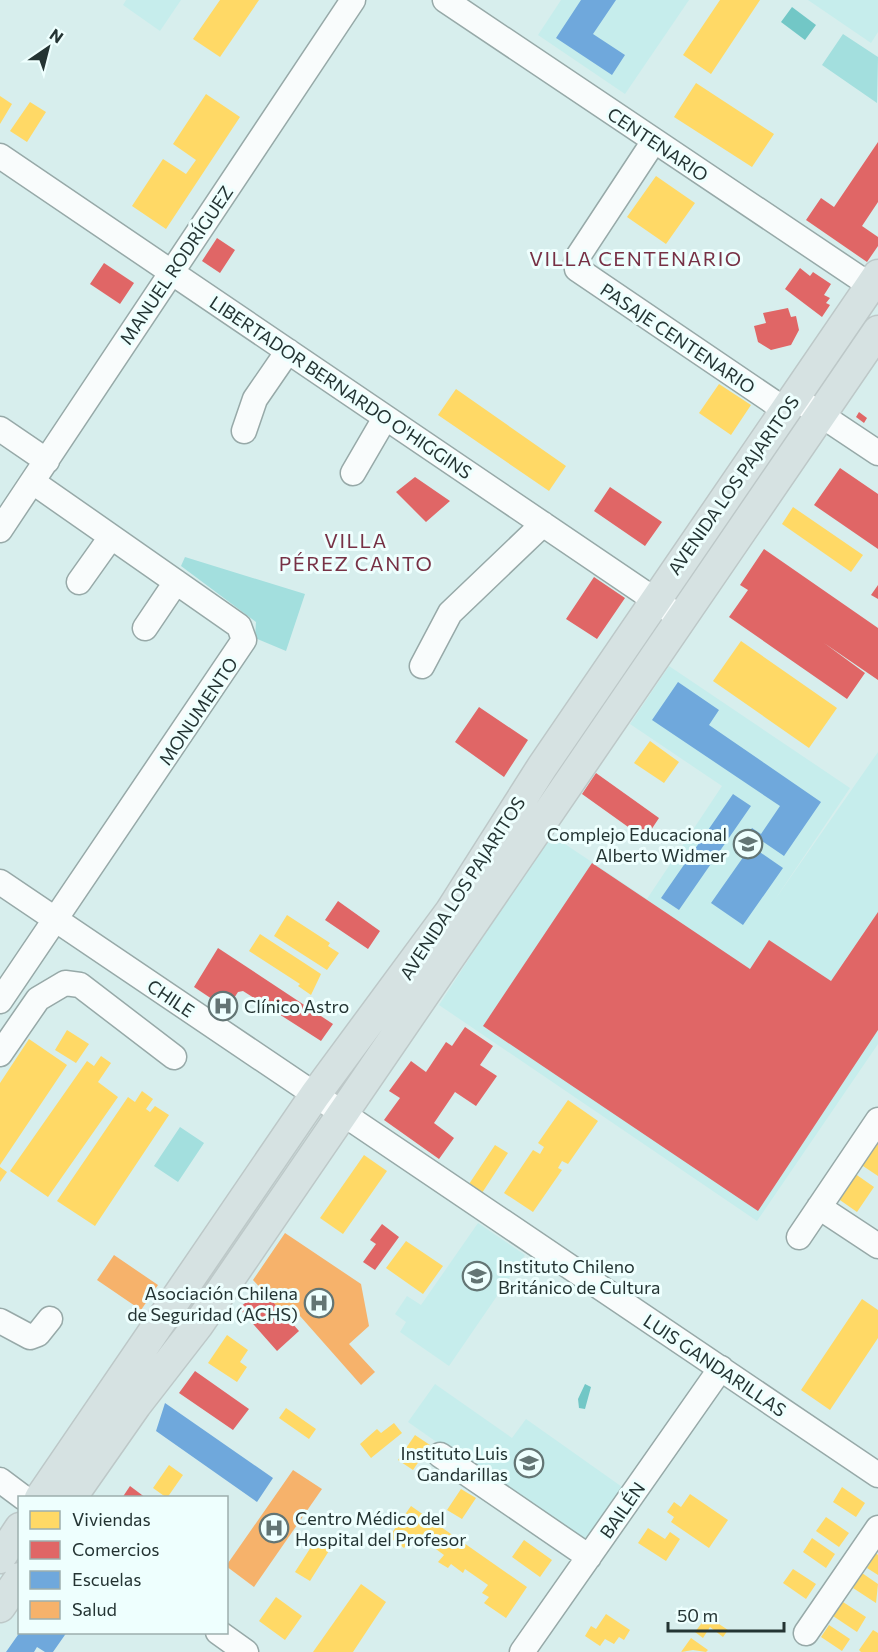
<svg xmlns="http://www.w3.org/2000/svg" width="878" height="1652" font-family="Commissioner,sans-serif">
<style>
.built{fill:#c6edec}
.green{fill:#a3dfde}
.water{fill:#72c7c6}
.homes{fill:#ffd966}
.shops{fill:#e06666}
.schools{fill:#6fa8dc}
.health{fill:#f6b26b}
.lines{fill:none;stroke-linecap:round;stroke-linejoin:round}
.minor-casing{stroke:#97a9a8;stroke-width:27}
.major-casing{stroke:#bdc8c8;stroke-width:33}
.minor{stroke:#f9fcfc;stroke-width:24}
.major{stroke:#d6e2e2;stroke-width:30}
.labels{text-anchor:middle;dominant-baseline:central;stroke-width:6;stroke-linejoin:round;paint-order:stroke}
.street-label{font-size:18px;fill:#243433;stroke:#eefffe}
.poi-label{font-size:18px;fill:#243433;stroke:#eefffe;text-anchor:end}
.neighbourhood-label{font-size:20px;letter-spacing:1.5px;fill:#773145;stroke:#eefffe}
</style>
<rect width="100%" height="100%" fill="#d7eeed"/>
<path class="built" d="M126,0H181L160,31L123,5Z
M561,0H689L625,94L538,35Z
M808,0H878V32L871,43Z
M669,666L850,788L774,901L878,752V1044L757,1221L439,1005L550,834L647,899L722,786L630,724Z
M478,1223L525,1255L449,1366L400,1332L406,1322L395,1314L407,1296L421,1305Z
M435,1384L512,1438L526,1419L625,1489L585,1546L408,1422Z"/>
<path class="green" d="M843,34L878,57L877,103L822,65Z
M185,557L305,594L286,651L255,638L256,622L181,566Z
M180,1127L204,1143L178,1182L154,1166Z"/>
<path class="water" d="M792,7L816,25L805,40L781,22Z
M585,1384L591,1387L585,1409L579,1408L578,1399Z"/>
<path class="homes" d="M220,0H259L220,57L193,39Z
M720,0H760L711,74L683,55Z
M696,83L774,134L752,167L674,117Z
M206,94L240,117L166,229L132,206L163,159L186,174L196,160L173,144Z
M0,96L12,104L0,124Z
M30,102L46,112L27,142L10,131Z
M656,176L695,203L666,244L627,217Z
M719,384L751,405L731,435L699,413Z
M456,389L566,466L549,491L438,415Z
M793,507L863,555L851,572L782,524Z
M741,641L837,708L809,748L713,681Z
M650,741L679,762L664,783L634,763Z
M287,915L330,943L328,946L339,953L327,970L274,936Z
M260,934L321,974L311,995L298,986L300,984L249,951Z
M67,1030L89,1044L76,1063L55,1050Z
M29,1039L67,1065L0,1165V1083Z
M101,1056L111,1063L98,1082L118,1097L48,1197L10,1171L87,1061L94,1066Z
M142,1091L153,1099L146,1109L150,1112L155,1106L169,1115L95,1226L57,1201L128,1097L135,1102Z
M568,1100L598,1121L568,1164L562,1161L558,1168L562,1170L533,1212L504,1193L533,1150L540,1154L544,1147L538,1143Z
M878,1138V1176L860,1164Z
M495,1145L508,1153L482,1193L469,1184Z
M364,1155L387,1171L343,1234L320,1218Z
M0,1167L7,1172L0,1182Z
M854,1173L874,1187L857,1212L837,1198Z
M406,1241L443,1266L423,1294L386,1268Z
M862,1299L878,1310V1338L830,1410L801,1390Z
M227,1335L248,1350L240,1362L247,1367L237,1382L208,1363Z
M286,1408L316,1429L309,1439L279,1418Z
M394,1423L402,1433L371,1458L360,1444L377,1429L381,1433Z
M415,1435L430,1445L413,1470L398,1460Z
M169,1465L183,1475L167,1498L153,1488Z
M842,1487L865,1503L856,1517L833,1502Z
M461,1489L476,1498L462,1519L447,1510Z
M690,1494L728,1520L709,1548L671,1522L674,1517L667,1512L674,1502L681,1507Z
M411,1506L527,1587L506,1618L484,1603L489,1597L482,1593L488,1585L465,1569L463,1573L451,1564L448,1568L438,1562L444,1555L421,1538L415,1547L408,1543L404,1548L389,1537Z
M826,1517L849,1533L839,1547L816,1531Z
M648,1528L665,1539L670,1532L680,1539L666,1561L638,1543Z
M318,1536L332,1546L310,1581L295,1572Z
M812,1538L835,1554L826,1568L803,1552Z
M524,1540L552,1560L540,1577L512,1557Z
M876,1553L878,1555V1575L867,1568Z
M793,1569L816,1584L806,1599L783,1583Z
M862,1573L878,1584L876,1603L853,1588Z
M361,1584L386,1602L353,1652H313Z
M276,1597L302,1616L285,1640L259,1621Z
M843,1602L866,1617L857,1632L833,1616Z
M606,1614L630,1630L624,1640L619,1637L614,1644L605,1639L600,1646L585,1636L591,1626L596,1629Z
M707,1616L728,1630L723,1637L710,1627L703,1638L695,1632Z
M829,1625L850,1639L842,1651L821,1637Z
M873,1630L878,1633V1652H861L859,1650Z
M691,1638L708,1650L706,1652L693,1650L681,1652Z"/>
<path class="shops" d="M878,142V202L862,226L878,237V246L867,262L806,220L821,198L834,207Z
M217,238L235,250L220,273L202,261Z
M104,263L134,283L120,304L90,284Z
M800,268L810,276L813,272L831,284L824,295L830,298L826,303L830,305L822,317L785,289Z
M788,308L791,317L796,316L799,330L791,345L771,350L758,342L754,326L766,323L763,313Z
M859,412L867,418L864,423L856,417Z
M840,468L878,494V549L814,505Z
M415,477L450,501L426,522L396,492Z
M610,487L662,522L645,546L594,511Z
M764,549L878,628V680L824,643L865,673L847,699L729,617L748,590L740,585Z
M594,577L625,598L597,639L566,619Z
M878,585V599L871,595Z
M479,707L528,740L504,777L455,742Z
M596,773L659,818L645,839L582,794Z
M592,863L750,969L769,940L831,981L878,912V1030L758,1211L483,1026Z
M338,901L380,931L368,949L325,920Z
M218,948L333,1024L321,1041L243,991L238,992L227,1009L194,987Z
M465,1027L493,1046L480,1065L497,1076L476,1106L455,1092L434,1123L454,1138L439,1159L384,1120L400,1098L389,1091L411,1061L426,1072L446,1042L452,1046Z
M382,1224L399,1237L375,1270L363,1262L376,1244L370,1240Z
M262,1289L299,1331L277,1351L239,1308Z
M195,1371L249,1409L233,1430L179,1393Z
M130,1486L146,1498H122Z"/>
<path class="schools" d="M581,0H616L593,34L625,55L612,75L556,38Z
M678,682L719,710L709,725L821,802L784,856L749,832L752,828L761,834L780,806L652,720Z
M733,794L751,806L679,910L661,898Z
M751,846L783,868L743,925L711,903Z
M165,1403L273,1478L257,1502L156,1431Z
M20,1632H67L53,1652H45L37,1647L34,1652H6Z"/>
<path class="health" d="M285,1233L361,1284L369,1326L349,1344L375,1372L361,1385L300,1316L292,1323L253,1280Z
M114,1255L158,1285L141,1310L97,1280Z
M293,1470L322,1489L254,1587L226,1566Z"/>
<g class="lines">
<g class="minor-casing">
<path id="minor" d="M445,0L871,286
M654,141L579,255L576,262L577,269L785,410
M0,156L671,611
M806,405L878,453
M0,429L47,461
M244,431L255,399L288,351
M353,473L385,418
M0,530L353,0
M79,582L111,537
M145,628L176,582
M422,666L450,613L543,524
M0,882L878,1475
M0,1001L244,640L239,626L33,482
M0,1054L38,999L65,983L80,985L174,1057
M819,1207L878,1246
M799,1237L878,1120
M0,1321L30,1337L38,1334L50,1319
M440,1455L589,1557
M0,1480L24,1498
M218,1632L246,1652
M806,1633L878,1528
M522,1652L721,1368"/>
</g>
<g class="major-casing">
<path id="major" d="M40,1498L315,1095L450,912L542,767L878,275
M71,1498L136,1405L198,1325L878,331
M0,1558L20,1528
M0,1607L20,1578"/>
</g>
<use href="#minor" class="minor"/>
<use href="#major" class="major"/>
</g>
<defs>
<g id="school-ring" transform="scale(1.5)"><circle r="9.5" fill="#eefffe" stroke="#637574" stroke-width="1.5"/><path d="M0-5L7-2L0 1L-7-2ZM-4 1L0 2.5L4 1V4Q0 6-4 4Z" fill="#637574"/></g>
<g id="hospital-ring" transform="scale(1.5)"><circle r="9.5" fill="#eefffe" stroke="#637574" stroke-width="1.5"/><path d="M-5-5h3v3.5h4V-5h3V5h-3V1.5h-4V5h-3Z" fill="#637574"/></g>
<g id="university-ring" transform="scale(1.5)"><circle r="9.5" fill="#eefffe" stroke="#637574" stroke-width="1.5"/><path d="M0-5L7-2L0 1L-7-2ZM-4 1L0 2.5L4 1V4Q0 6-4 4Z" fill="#637574"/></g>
</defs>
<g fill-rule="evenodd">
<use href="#school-ring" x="748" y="844"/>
<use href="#hospital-ring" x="223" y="1006"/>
<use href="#university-ring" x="477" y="1276"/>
<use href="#hospital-ring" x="319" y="1303"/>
<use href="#school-ring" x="529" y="1463"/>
<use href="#hospital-ring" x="274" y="1528"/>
</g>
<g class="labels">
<g class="street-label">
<text transform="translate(658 144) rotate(34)">CENTENARIO</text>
<text transform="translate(176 265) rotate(-56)">MANUEL RODRÍGUEZ</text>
<text transform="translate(678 338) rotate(34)">PASAJE CENTENARIO</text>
<text transform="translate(341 387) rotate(34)">LIBERTADOR BERNARDO O'HIGGINS</text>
<text transform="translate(733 485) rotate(-55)">AVENIDA LOS PAJARITOS</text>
<text transform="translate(198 711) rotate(-56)">MONUMENTO</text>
<text transform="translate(462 888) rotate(-57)">AVENIDA LOS PAJARITOS</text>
<text transform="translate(171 998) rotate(34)">CHILE</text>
<text transform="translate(715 1365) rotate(34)">LUIS GANDARILLAS</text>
<text transform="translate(622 1510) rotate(-55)">BAILÉN</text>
</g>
<g class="poi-label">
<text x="727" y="834">Complejo Educacional<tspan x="727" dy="21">Alberto Widmer</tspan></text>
<text x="244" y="1006" text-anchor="start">Clínico Astro</text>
<text x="498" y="1266" text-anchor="start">Instituto Chileno<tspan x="498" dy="21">Británico de Cultura</tspan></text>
<text x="298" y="1293">Asociación Chilena<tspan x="298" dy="21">de Seguridad (ACHS)</tspan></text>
<text x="508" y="1453">Instituto Luis<tspan x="508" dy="21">Gandarillas</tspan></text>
<text x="295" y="1518" text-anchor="start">Centro Médico del<tspan x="295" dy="21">Hospital del Profesor</tspan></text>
</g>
<g class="neighbourhood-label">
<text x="636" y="258">VILLA CENTENARIO</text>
<text x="356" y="540">VILLA<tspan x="356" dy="23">PÉREZ CANTO</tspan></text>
</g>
</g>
<rect x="18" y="1496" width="210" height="138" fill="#eefffe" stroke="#9daead" stroke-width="1.5"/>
<rect x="30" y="1511" width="30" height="18" fill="#ffd966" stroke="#9daead" stroke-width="1.5"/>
<text x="72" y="1526" font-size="18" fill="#243433">Viviendas</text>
<rect x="30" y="1541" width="30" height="18" fill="#e06666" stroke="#9daead" stroke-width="1.5"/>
<text x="72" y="1556" font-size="18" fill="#243433">Comercios</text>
<rect x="30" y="1571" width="30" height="18" fill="#6fa8dc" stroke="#9daead" stroke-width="1.5"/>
<text x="72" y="1586" font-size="18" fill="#243433">Escuelas</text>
<rect x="30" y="1601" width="30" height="18" fill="#f6b26b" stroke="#9daead" stroke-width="1.5"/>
<text x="72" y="1616" font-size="18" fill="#243433">Salud</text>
<g transform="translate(48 48) rotate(35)" stroke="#eefffe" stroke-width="4.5" paint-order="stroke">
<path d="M0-4.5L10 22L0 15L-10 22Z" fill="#243433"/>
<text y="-9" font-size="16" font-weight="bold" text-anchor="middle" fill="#243433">N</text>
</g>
<path d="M668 1622v9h116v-9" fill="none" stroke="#243433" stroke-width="3"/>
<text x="677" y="1622" font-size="18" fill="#243433" stroke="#eefffe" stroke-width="4.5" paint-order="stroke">50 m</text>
</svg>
